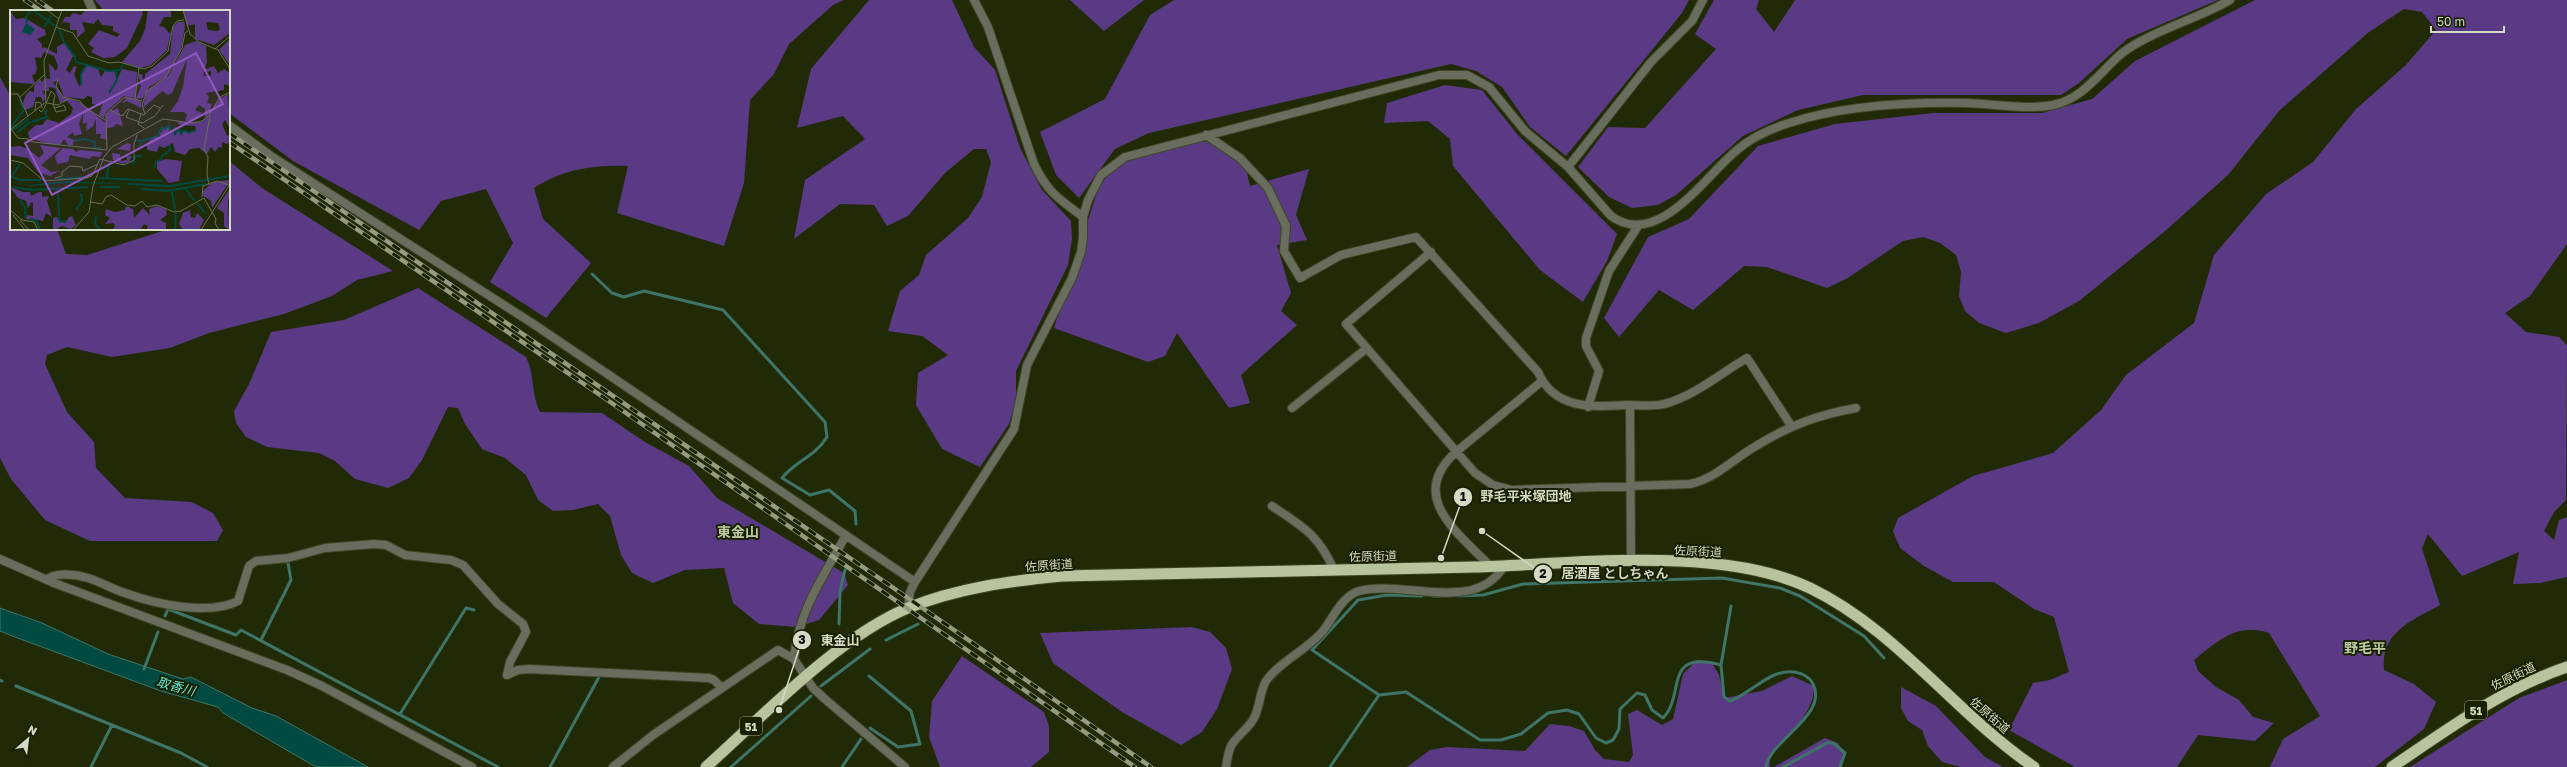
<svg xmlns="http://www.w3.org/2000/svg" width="2567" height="767" font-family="'Golos Text','Noto Sans JP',sans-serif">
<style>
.green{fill:#5b3a85}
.water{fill:#004a41;stroke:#3f7569}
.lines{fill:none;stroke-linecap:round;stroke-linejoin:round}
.stream{stroke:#3f7569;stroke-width:3}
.minor-casing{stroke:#3d4625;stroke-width:10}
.trunk-casing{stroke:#3d4625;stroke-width:13}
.minor{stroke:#686d5d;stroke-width:8}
.trunk{stroke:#b8c49e;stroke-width:11}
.rail-casing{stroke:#939b81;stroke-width:4.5}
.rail{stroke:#182000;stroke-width:3;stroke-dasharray:9;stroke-linecap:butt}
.labels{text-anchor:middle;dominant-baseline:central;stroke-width:4;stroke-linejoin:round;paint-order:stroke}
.shield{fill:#182000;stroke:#9ba28b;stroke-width:1}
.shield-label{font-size:11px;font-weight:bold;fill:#d3dac6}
.street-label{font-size:12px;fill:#d3dac6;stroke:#182000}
.water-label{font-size:13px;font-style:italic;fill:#64e6d3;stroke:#182000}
.quarter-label{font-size:14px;font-weight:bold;fill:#becba2;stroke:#182000}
.inset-river{fill:none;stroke:#004a41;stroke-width:2}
.inset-road{fill:none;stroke:#687053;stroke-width:1}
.view{fill:#9158c1;fill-opacity:0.15;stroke:#9158c1;stroke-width:2}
.inset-edge{fill:none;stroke:#d3dac6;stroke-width:2}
.leader{fill:none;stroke:#d3dac6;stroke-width:1.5}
.callout-dot{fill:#d3dac6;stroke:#182000;stroke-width:1.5}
.mark-label{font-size:12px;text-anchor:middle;font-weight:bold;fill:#111}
.callout-label{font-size:13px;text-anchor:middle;font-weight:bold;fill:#d3dac6;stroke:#182000;stroke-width:4;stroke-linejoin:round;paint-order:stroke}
</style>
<rect width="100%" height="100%" fill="#212a06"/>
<path class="green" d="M95,0H844L833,5L789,44L774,74L750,100L744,183L724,246L617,213L628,166C593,165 564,169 534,188L543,219L591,263L546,318L490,282L513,243L486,189L441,201L419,230L293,161L229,113V11H104Z
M869,0H952L974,47L995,70L1020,148L1042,190L1071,221L1072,239L1068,265L1016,371V400L1009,424L980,467L942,449L916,405L918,373L948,355L922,336L888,331L900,291L919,275L926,255L968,218L982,197L991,162L986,149H974L945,173L908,216L887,226L874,205L840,204L794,239L805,180L865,139L843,116L797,128L811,69Z
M1070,0H1144L1104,31Z
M1174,0H1689L1682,13L1566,156L1530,127L1502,87L1476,71L1451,64L1149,133L1115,149L1079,198L1056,175L1040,132L1105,99L1150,15Z
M1714,0H1759L1756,9L1774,32L1795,0H2218L2127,39L2079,83L2061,95H1863L1798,110L1743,136L1676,195L1658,205L1632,208L1609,197L1578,167L1608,127L1645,128L1716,49L1695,34Z
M2255,0H2567V244L2530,296L2505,313L2526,332L2559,337L2567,345L2566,500L2554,512L2544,531L2554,540L2559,520L2567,517V577L2540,583L2513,584L2519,552L2462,576L2428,534L2422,548L2440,605C2413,620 2380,632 2384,670L2414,684L2436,702L2424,729L2375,767H2270L2283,739L2320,716L2269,633C2237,622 2218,641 2194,660L2198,671L2216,687L2239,700L2253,717L2274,723L2255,741L2198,735L2177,767H2075L2009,730L2033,683L2050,680L2069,672L2054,617L2034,609L1994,582H1953L1924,566L1900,548L1893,531L1898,518L1973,476L2053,453L2101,410L2126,375L2194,323L2214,255L2266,194L2313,162L2356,109L2406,65L2436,30L2422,12L2404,9L2369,32L2279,111L2228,175L2164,232L2079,301L2039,323L2006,333L1979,323L1965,311L1959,296L1961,272L1956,255L1940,243L1923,237L1903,241L1846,279L1827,288L1767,267L1744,266L1693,310L1659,290L1619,337L1604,318L1648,237L1689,219L1758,146L1835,124L1933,113H2042L2092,99L2135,61Z
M0,77L11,97V229H57L66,254L87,255L169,229H229V161L262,188L393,271L357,280L332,296L284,314L209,333L170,348L112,357L67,347L47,355L45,364L67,412L94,442L96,468L125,498L192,502L213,513L223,530L217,541H90L45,520L11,479L0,458Z
M1445,85L1482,90L1517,134L1617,234L1607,261L1583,302L1540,270L1453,166L1450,139L1428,121L1384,123L1387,103Z
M1207,140L1245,164L1250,186L1309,169L1296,215L1307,240L1277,245L1291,293L1281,311L1297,325L1241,375L1250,403L1229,408L1177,333L1165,356L1148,362L1054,328L1097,192L1108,173L1141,153Z
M418,288L526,357C535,375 531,395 540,412L602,413L645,442L689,466L717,498L844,573L848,585L819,620L797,627L759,624L733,603L724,568L685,570L653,583L632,573L621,555L610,516L598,504L573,510L553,511L538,500L526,475L505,458L482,449L465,424L458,408L448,407L422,460L409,478L388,488L355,479L335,461L319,453L267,447L246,437L236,423L234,411L249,384L271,332L344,320Z
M1192,627L1210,632L1226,648L1232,669L1217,709L1202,732L1181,745L1122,712L1053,663L1040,633Z
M962,656L1044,712L1049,726V752L1031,767H940L929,737L932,701Z
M1697,660L1712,663L1719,675L1724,698L1762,691L1792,676L1814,686C1815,714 1786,735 1769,755L1770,767H1407L1430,750L1447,747L1525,751L1550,724L1569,726L1584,731L1595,750L1604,759L1629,762L1633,755L1628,714L1637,710L1662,725L1673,719L1683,674Z
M2567,680V767H2410L2519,698Z
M1901,687L1936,706L1985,757L2003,767H1961L1942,762L1928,746L1922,730L1908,721L1901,708Z
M1825,738L1838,743L1845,754L1840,767H1774Z"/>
<path class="water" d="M0,608L42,623L108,654L183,679L191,677L252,708L276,716L368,767H316L223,713L218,707L161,691L15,637L0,631Z"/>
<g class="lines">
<path class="stream" d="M592,274L612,293L624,297L644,291L723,310L825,422L827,437C815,457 795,461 782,478L810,495L829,490L855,511L856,524
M1432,596H1440
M1458,596L1483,595L1523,584L1722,578L1780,588L1800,596L1864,636L1884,658
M165,616L168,609L236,635L241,630L498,767
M839,624L840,591L845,570
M261,640L291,580L288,563
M886,640L918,624
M1721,665L1731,606
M144,669L158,632
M869,676L911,711L920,744L898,747L870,728
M0,680L2,681
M16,686L181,753L207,767
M821,686L870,649
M1379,695L1406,692L1480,740H1501L1521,734L1548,713L1567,710L1579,714L1596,738L1606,743L1613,740L1619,729L1620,709L1637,693L1645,695L1652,710L1663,718C1686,695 1662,649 1721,665L1724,697L1730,701C1753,693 1774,663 1802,674C1806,676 1811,679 1813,684C1829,715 1769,741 1766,767
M400,714L466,608L474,610
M91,767L112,725
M550,767L599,677
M731,767L811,696
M842,767L861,739
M1330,767L1379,695L1312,650L1358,600L1387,595L1422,596
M1783,767L1827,743H1833L1845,753L1840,767"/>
<g class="minor-casing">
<path id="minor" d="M88,0L93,11
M974,0L988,27L1034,164C1048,193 1058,198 1083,217
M229,125L271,156L532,323L915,582
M1206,135L1240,158L1268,188L1286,226L1284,251L1300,278L1341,255L1416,237L1538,372C1554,410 1593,407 1627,405C1639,405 1653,407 1664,404C1693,397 1721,373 1747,358L1792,427
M1568,167L1651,62L1692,21L1703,0
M1431,252L1346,324L1475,473L1493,485L1512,490L1690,484C1717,478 1733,459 1756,446C1790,425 1818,415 1856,408
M1630,405L1631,562
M1588,407L1599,371L1586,346V338L1609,271L1638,226
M1292,408L1367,348
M1272,506C1303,527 1318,534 1334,570
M0,559L54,583L287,670L322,686L472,767
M1490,566C1457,532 1407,496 1456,452L1542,381
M47,580C54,571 78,575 88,578C101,582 112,589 125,593C155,604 209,616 238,601L249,566L256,561L288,558L325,548L374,544L386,545L405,555L451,560L463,565L498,604L523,624L526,632L510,662L507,675L518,670L529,669L709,678L714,680L722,688
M908,608L910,592L915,582L1014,429L1027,365L1072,278L1081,252L1083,238V217L1088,200L1101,175L1125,157L1439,75H1467L1489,87L1525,131L1568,167L1611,216C1658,250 1705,176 1737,150C1752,137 1770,129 1789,123C1845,105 1908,102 1967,103C1993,104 2028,110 2053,105C2083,99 2100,72 2121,54C2148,32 2198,19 2230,0
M794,659C798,611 824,576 846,535
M613,767L653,735L778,650L794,659L813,688L826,700L905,767
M1226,767C1227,760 1228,753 1231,746C1237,735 1250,728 1255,716C1260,705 1260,691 1266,681C1278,663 1308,649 1323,631C1333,618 1342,596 1359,591C1403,579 1475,615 1504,566"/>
</g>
<g class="trunk-casing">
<path id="trunk" d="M706,767C763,716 838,637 908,608C957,588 1011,581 1062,576C1200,573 1337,570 1475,567C1575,564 1719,545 1810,588C1897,630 1955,713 2034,767
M2392,767C2448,729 2502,689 2567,667"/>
</g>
<use href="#minor" class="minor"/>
<use href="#trunk" class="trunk"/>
<g class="rail-casing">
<path id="rail" d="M25,0L41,11
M37,0L53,11
M229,133L895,589L1151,767
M229,142L603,397L1135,767"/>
</g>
<use href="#rail" class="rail"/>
</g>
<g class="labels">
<g class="shield">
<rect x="2465" y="701" width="22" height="18" rx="3"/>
<rect x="740" y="717" width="22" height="18" rx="3"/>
</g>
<g class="shield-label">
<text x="2476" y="710">51</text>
<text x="751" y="726">51</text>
</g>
<g class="street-label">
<text transform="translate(1698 551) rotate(3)">佐原街道</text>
<text transform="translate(1373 556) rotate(-1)">佐原街道</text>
<text transform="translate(1049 565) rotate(-4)">佐原街道</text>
<text transform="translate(2513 676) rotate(-26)">佐原街道</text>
<text transform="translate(1990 715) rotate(41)">佐原街道</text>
</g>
<g class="water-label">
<text transform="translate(176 686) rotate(15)">取香川</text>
</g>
<g class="quarter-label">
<text x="738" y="531">東金山</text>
<text x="2365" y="647">野毛平</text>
</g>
</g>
<g transform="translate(10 10)">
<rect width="220" height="220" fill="#212a06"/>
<path d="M76,0H133L132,6L117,38L105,47L93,48L81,42L84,38L78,34L89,20L107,27L110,24L103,21V16L92,15L88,9L84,14L72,12L75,21L67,28V20H60V13L52,12L50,17L55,7H60L63,3L71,5ZM138,0H161V7H154L149,16L154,17L159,23L161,21L157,40L141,55L130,58L112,52L130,31L135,19ZM173,0H220V23L204,35L185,29V14L177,16ZM196,12L208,13L210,19L208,21L198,20ZM0,1L6,9L15,8L35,20L36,25L27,29L32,34V39L34,37L47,44V37L54,33L63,46L56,60L60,63L64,56L67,57L64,64L69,76L71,75L72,60L78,55L88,59L91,67L95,61L104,60L107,70L112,59L127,62L125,88L114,86L96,102L94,108L89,105L94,90L90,96L82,94V87L77,86L74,89L54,87L48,71L43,72L53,87L72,93L95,113L97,103L108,98L113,116L106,114L104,117L97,118V130L90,128L91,124H86V109L83,116L76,121L77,112L73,114V103L69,114L72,124L64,126L63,122L57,127L64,130L63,135H58L54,129L51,134H40L19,128L18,122L26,115H32L37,109L49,113L61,104L63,98L57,91L50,93L45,78L39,77V81H32L36,86L33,93L31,87H26L23,97L15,100L13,92L16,85L20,81L24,82V76L30,69L32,72L35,68L40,69L39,53L46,61L48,56L44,46L34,42L31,48L25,47L27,59L25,64L22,65L25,74L0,72ZM168,12H174L175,17L171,39L163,55L156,67L139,77L133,88L126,89L131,76L128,64H132L134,73L135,64L160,44L163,17ZM220,29V55L209,40ZM186,31L196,36L197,52L193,66H201V61L197,62L196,59L204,56L208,63L214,59L220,63V76L214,74V80L196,83L199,87L197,93L202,94L198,105L195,107V99L189,95L185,100L192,103L183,111H175L177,105L174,102H160L168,91L173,77L177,49L162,83L158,85L152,81L133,98L137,81L158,66L175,35ZM218,84L220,119L215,110L212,114L217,126L220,124V132L217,134L212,132V138L209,137L205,142L201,137L197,144L189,138L180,139L175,145L165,142L163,133L154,138L149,136L147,142L137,140V133L144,127H151L149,123L152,122V117L155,119L160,115V122L164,118L165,124L168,119L171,124L174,120L179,123L182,120L186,121L185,116L171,115L166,112H192L211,88ZM117,87L131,92V98L117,91L112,93ZM117,133L121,134L120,141L107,139ZM30,135L51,138L31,155L41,162L49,161L40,166L28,162L18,148L0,145V137L9,136L18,139L29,148L34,143ZM53,138L63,139L66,142L70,140L92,142L90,147L83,146L79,149L60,145L58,152L47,154L45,146ZM102,143L110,144L111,151L117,150L116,146H122L119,152L113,154L103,150ZM156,149L172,151L169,171L159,173L147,159V152ZM220,170V171L202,198L201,191L193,186V181L203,172ZM0,177L13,182H20L21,186L29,182H32V187L39,186L37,191L42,207L36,203L33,211L21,208L17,210V205L23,206V193L21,192L18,198L16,191L8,188ZM220,178L218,193L219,220L214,216V203L207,198ZM116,196L123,199L124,208L133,198L140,205L139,199L147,196L156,199L157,205L150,210L156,213V220H136L138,216L134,214L130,220H103L105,215L103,213L95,214L100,208L95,205L96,199L105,202L115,200ZM180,200L181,207L185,208L187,203L194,210L189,220H173L169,214L173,203ZM62,206L66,215L61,219L52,216L48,218L50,220H43V208L47,207L49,211L55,213L59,207Z" fill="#5b3a85" fill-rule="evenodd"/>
<path d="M16,13L25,19L20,25L12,22ZM0,171L19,175L59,171L121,174L55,173L21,176Z" fill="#004a41"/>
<path class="inset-river" d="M23,0L45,16M17,13L16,7L21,0M34,17L42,5M49,19L54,32L64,45L66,52L98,61L110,60L113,54M71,75V64L76,56M99,83L107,70L106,60M21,112L37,107L35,102L38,100M1,117L13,101L10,90M3,120L19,109M8,122L20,112M126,130L132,131L129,139M64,131L74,129L85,132L84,138H91M132,131L148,126L151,118L155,119L159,115L160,122L165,118V124L169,119L171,124L174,120L179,123L186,120M151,147L160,140V135M122,155L126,146H132M144,158L146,152L152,149M0,166L10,170H31M2,166L10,154M89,168L152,171M97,168L99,152M48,169L75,167M118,174L160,176L220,166M3,177L21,180L39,179M90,177H110M175,178L185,191M40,179L78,177M131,179L157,181L196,174M162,181L165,201M48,184L49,206M10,190L15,198L16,209M187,193L195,203M66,200L72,191L71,183M86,206L85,213L90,220M49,207L50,212L57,211M20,210H26L30,220M165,220L166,203"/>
<path class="inset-road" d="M37,0L49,9M173,0L180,24L189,32L208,40L220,59M46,17L63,23L78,46L99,53L109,52L134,59L142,56L158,41L163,16L167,11L174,10M205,39L220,26M48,69L46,76L53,87L70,91L73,96L95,110M0,84H8L18,106M10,87L34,65M125,89L129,58M37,93L48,95L58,89M29,100L31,102L34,99L41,81L45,85L43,94L46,102L56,100L54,95L45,98M100,100L112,106L118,99L134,105L144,95L150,98M119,100L116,107L132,113L145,106L153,95M25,101L26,92L31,93L32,98M131,104L128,114L134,118M135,104L132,95L137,81L156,67L172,38L175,23L178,21M1,119L8,128L18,129L23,132L97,140M0,120L36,92L34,51L52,0M97,140L96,104L115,87L132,91M0,150L13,153L34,171L76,168L82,166L90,149L114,155L124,150V134L127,125M45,168L52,166V162L60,156L72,157L73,161L88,154M199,175L197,164L198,147L194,139L200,106M192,187L193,176L207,171L219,175M81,192L92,194L96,187L101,185L117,195L125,196L132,191L137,197L147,195L164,202L171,201L194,188L206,209L205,213L209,220M0,200L12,210L24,212L28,220M3,205L15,220M10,210L19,220M63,220L79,202L83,176L94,147L102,137L153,109L182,113L192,111L199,105L210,87L220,82M191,220L220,174"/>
<path class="view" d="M186,43L213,94L42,185L15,133Z"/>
<rect width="220" height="220" class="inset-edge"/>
</g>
<path class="leader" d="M1441 558L1463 497M1482 531L1543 574M779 710L802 640"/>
<g class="callout-dot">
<circle cx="1441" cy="558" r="4"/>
<circle cx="1482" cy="531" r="4"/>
<circle cx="779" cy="710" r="4"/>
<circle cx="1463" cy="497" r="10"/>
<circle cx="1543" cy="574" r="10"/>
<circle cx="802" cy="640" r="10"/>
</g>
<g class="mark-label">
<text x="1463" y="501">1</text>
<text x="1543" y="578">2</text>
<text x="802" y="644">3</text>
</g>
<g class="callout-label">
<text x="1526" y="501">野毛平米塚団地</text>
<text x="1615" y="578">居酒屋 としちゃん</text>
<text x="840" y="645">東金山</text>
</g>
<g transform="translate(28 739) rotate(28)" stroke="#182000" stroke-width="3" paint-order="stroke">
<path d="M0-3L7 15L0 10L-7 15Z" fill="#d3dac6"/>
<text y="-6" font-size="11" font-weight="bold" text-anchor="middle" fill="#d3dac6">N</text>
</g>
<path d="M2431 26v6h73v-6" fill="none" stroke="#d3dac6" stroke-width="2"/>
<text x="2437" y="26" font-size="12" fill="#d3dac6" stroke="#182000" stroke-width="3" paint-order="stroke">50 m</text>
</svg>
